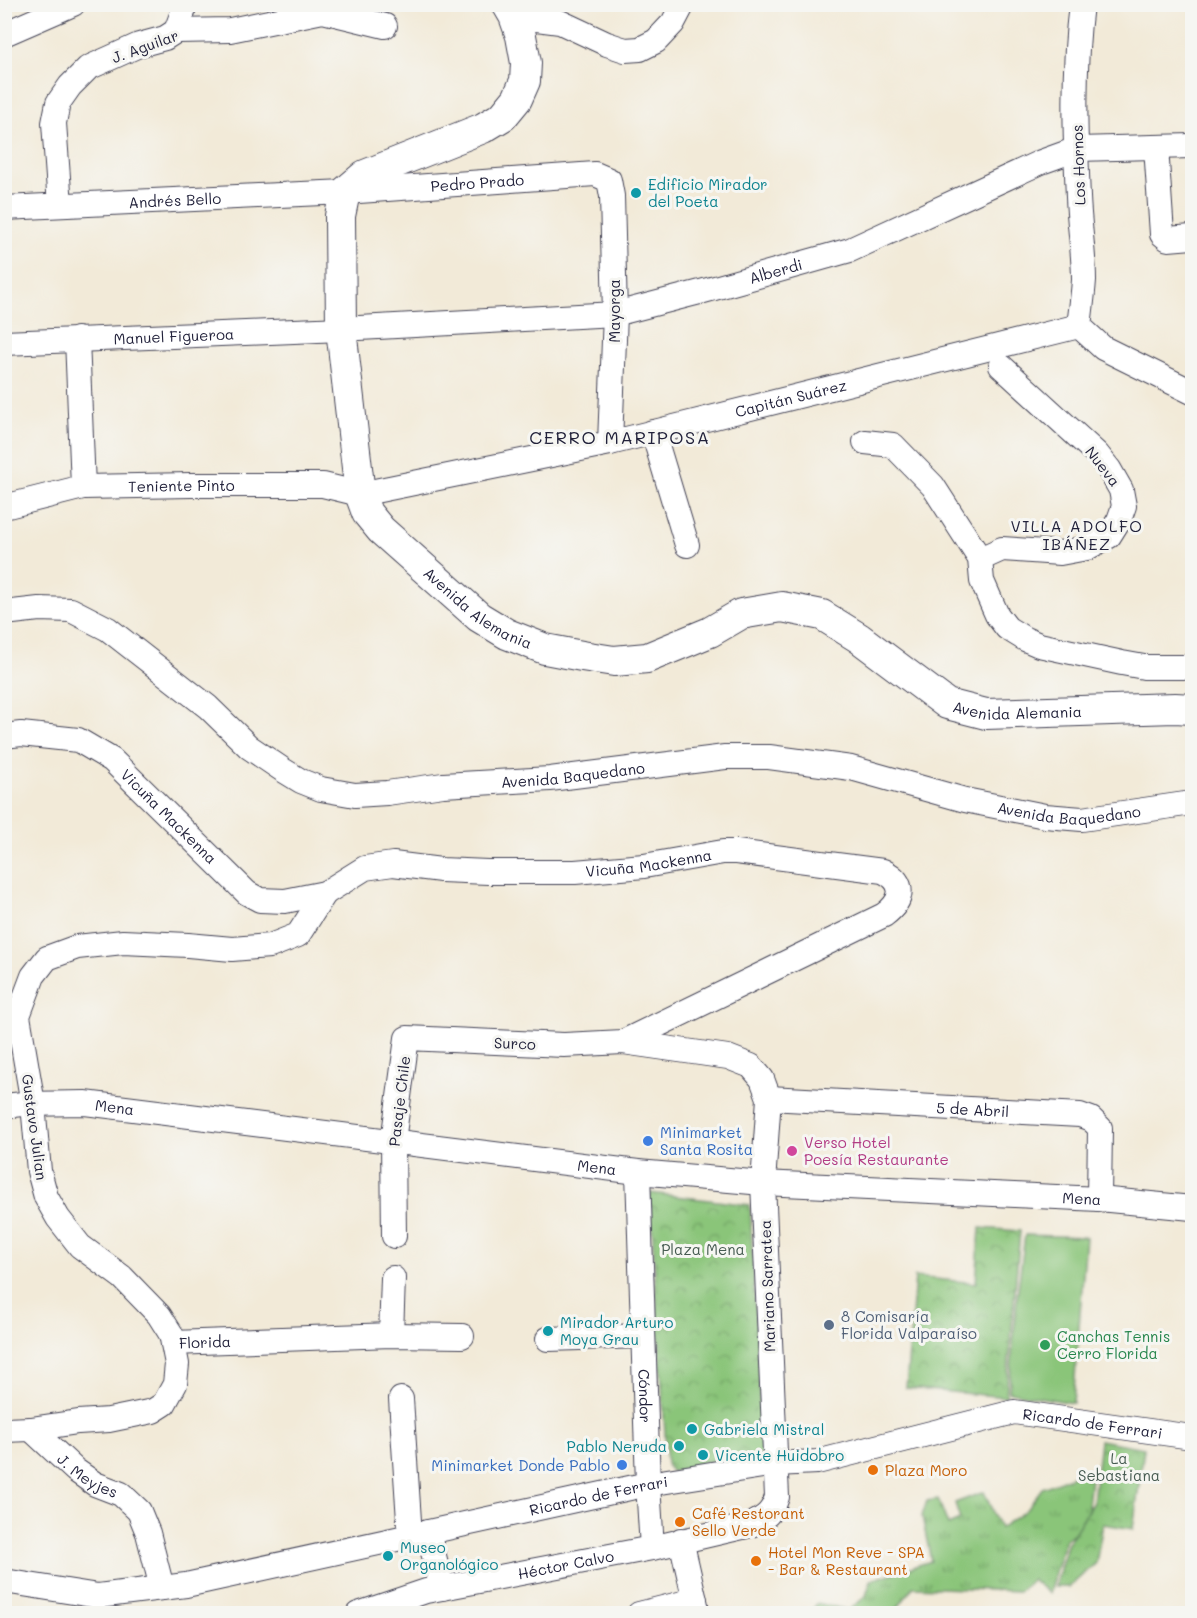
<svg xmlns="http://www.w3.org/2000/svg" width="1197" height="1618" font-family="Mali,sans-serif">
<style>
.grass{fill:url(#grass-tufts);stroke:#56745a;stroke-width:1.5}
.park{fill:url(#park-crowns);stroke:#56745a;stroke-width:1.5}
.pitch{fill:#8ac579;stroke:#56745a;stroke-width:1.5}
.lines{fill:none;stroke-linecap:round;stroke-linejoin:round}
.minor-casing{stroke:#414053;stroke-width:26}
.major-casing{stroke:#414053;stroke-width:32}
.minor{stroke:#fff;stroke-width:24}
.major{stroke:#fff;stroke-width:30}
.culture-dot{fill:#0f9aa8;stroke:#f6f6f2;stroke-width:2}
.shop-dot{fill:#3f7fe0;stroke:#f6f6f2;stroke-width:2}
.hotel-dot{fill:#d1479c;stroke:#f6f6f2;stroke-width:2}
.service-dot{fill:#5c6f8a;stroke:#f6f6f2;stroke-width:2}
.leisure-dot{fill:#2e9e5b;stroke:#f6f6f2;stroke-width:2}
.food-dot{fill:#e8710a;stroke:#f6f6f2;stroke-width:2}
.labels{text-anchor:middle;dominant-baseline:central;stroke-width:6;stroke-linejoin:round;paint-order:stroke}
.street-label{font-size:15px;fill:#22223b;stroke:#f6f6f2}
.culture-label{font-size:15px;fill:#0d838f;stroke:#f6f6f2;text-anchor:start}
.shop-label{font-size:15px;fill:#366cbe;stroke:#f6f6f2;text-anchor:start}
.hotel-label{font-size:15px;fill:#b23c85;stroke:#f6f6f2;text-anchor:start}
.park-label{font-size:15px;fill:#465b51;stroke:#f6f6f2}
.service-label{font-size:15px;fill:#4e5e75;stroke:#f6f6f2;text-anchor:start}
.leisure-label{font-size:15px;fill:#27864d;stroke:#f6f6f2;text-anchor:start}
.food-label{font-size:15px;fill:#c56008;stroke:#f6f6f2;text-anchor:start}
.neighbourhood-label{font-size:16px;letter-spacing:1.5px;fill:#22223b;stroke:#f6f6f2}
.quarter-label{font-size:18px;letter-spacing:1.5px;fill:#22223b;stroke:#f6f6f2}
</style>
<defs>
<pattern id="grass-tufts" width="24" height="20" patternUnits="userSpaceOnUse" patternTransform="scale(1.5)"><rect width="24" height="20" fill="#8ac579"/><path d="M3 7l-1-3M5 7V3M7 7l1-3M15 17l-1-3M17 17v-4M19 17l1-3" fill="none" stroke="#70a064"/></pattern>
<pattern id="park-crowns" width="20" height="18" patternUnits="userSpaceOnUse" patternTransform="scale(1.5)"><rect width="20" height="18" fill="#8ac579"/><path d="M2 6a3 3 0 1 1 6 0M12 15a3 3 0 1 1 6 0" fill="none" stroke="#70a064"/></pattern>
</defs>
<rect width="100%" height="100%" fill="#f6f6f2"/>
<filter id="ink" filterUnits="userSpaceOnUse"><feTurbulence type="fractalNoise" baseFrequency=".0167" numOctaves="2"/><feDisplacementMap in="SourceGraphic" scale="12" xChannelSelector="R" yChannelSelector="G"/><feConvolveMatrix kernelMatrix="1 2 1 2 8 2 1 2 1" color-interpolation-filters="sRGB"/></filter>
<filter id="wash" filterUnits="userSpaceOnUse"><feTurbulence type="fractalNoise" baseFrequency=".008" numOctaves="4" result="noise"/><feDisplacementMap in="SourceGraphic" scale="24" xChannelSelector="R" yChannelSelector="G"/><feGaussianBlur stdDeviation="1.35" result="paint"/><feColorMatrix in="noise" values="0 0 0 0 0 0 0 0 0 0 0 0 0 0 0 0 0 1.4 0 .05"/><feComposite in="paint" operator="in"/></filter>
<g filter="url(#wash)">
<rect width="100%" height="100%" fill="#f2ead8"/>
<path class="grass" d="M1092,1469L1088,1506L1097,1510L1104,1511L1065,1540L1049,1593L1032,1580L1019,1591L913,1587L894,1613L810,1614L817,1603L849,1610L866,1596L871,1580L931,1561L922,1516L927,1501L938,1499L948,1525L960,1520L955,1503L984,1492L1000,1528L1026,1510L1042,1488Z"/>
<path class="park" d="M650,1193L750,1205L762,1454L706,1462L672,1472L667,1466Z
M980,1228L1020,1231L1006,1397L906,1388L915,1277L976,1283Z
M1100,1440L1144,1448L1133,1529L1103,1524L1096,1563L1069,1587H1055L1067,1545L1093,1502Z"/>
<path class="pitch" d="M1025,1235L1086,1237L1073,1403L1009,1392L1017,1297Z"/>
</g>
<g filter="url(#ink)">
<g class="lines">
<g class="minor-casing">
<g id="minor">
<path d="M514,16L560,22L607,44L625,50L640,49L656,41L673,23L683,4"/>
<path d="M176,31L183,12L181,4"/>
<path d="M4,34L73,4"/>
<path d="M1156,147L1162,234L1168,239L1192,237"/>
<path d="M60,205L54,123L58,103L70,86L88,68L139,45L165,38L176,31L230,30L323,11L385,26"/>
<path id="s1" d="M4,208L345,192L595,174L609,180L612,196L615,314L610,443"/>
<path d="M1079,326C1081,310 1083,295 1084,280C1084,253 1079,225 1078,197C1075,133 1073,69 1081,4"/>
<path d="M1079,326L1103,348L1192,392"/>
<path d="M77,339L83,487"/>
<path id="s2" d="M4,343L341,329L615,314L704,291L850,250L1041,162L1077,149L1192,146"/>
<path d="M653,432L687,545"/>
<path d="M865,442L893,445L933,486L980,559L982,581L989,597L997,615L1007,628L1025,639L1039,645L1122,663L1144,667H1192"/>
<path id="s3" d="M4,507L83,487L191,485H323L360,494L610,443L1079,326"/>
<path d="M980,559L1002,549L1060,553L1087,548L1109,536L1119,520L1124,506L1121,490L1109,469L1097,454L1001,366"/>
<path id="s4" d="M4,613L39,609L71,610L108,629L208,707L249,747L283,770L301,781L321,789L355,795L387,793L443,785L550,779L725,757H769L851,768L965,800L1045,816L1082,819L1192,803"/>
<path id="s5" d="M4,736L21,734L78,740L112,760L247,893L260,900L285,901L325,893L365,868L393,864L441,870L488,872H575L644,866L723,852H736L883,871C907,883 903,901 884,915L623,1042"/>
<path id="s6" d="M769,1098L1080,1115L1091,1119L1100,1128L1099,1199"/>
<path id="s7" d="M4,1106L23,1104L85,1103L638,1172L763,1183L1099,1199L1192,1208"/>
<path id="s8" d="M638,1172L648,1484L652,1548"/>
<path d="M391,1335L393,1278"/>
<path d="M548,1339L643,1336"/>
<path id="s9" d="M173,1343L391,1335L462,1336"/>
<path d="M401,1399L410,1536"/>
<path id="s10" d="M31,1429L75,1470L95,1484L121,1494L139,1511L148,1533L162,1588"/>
<path d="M4,1430L31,1429L78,1422L109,1420L153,1411L164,1404L175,1384L177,1364L171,1334L159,1315L122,1277L80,1246L58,1218L46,1197L39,1171L33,1104L18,1016L33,976L47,958L77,947L123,942L188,945L232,949L270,946L298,935L325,893"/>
<path d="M428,1532L442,1588"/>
<path d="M681,1540L698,1614"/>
<path id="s11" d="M4,1581L98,1596L186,1585L648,1484L775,1464L817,1462L1014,1412L1192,1437"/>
<path id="s12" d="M358,1614L426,1591L652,1548L751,1525C766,1517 772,1513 777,1497L763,1183L769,1098L762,1079L751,1066L728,1057L623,1042L564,1045L407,1038L393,1141L394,1236"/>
<path d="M639,1614L695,1600"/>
</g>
</g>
<g class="major-casing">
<g id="major">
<path id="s13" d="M507,4L514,16L521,36L526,63L525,81L517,99L503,116L483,128L365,175L345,192L340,216L341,329L360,494L367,513L381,530L479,617L507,634L545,649L582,656L614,661L647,658L710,632L741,614L782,607L822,615L859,638L947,704L986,714L1175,708L1192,709"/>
</g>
</g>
<use href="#minor" class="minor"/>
<use href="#major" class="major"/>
</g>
</g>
<g class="culture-dot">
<circle cx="636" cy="193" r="6"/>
<circle cx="548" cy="1331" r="6"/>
<circle cx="692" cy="1429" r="6"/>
<circle cx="679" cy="1446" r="6"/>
<circle cx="703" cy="1455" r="6"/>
<circle cx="388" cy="1556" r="6"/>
</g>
<g class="shop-dot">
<circle cx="648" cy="1141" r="6"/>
<circle cx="622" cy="1465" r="6"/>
</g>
<circle class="hotel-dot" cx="792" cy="1151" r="6"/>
<circle class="service-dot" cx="829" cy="1325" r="6"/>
<circle class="leisure-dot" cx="1045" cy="1345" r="6"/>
<g class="food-dot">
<circle cx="873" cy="1470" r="6"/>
<circle cx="680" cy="1522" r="6"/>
<circle cx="756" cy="1561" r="6"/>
</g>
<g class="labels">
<g class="street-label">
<text transform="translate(145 46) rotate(-20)">J. Aguilar</text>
<text transform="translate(1078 165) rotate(-92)">Los Hornos</text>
<text stroke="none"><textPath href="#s1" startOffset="474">Pedro Prado</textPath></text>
<text stroke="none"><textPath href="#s1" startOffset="171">Andrés Bello</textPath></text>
<text stroke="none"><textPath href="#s2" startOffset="778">Alberdi</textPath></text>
<text transform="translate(614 311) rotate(-90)">Mayorga</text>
<text stroke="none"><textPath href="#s2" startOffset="170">Manuel Figueroa</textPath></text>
<text stroke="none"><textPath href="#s3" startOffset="801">Capitán Suárez</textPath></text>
<text transform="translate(1103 466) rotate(52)">Nueva</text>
<text stroke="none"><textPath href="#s3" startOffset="180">Teniente Pinto</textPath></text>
<text stroke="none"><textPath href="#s13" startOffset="770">Avenida Alemania</textPath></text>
<text stroke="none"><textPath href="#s13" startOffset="1364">Avenida Alemania</textPath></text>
<text stroke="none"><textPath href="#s4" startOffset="630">Avenida Baquedano</textPath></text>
<text stroke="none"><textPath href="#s4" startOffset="1134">Avenida Baquedano</textPath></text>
<text stroke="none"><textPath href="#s5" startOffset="194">Vicuña Mackenna</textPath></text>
<text stroke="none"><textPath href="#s5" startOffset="716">Vicuña Mackenna</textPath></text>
<text transform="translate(515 1043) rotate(2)">Surco</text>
<text transform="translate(399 1101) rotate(-83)">Pasaje Chile</text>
<text stroke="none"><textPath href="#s7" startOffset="111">Mena</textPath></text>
<text stroke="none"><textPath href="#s6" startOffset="204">5 de Abril</textPath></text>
<text transform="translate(35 1127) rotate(82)">Gustavo Julian</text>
<text stroke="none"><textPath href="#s7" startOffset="597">Mena</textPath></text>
<text stroke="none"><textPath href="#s7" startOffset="1083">Mena</textPath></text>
<text transform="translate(767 1286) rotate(-92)">Mariano Sarratea</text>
<text stroke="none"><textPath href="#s9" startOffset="32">Florida</textPath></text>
<text stroke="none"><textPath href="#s8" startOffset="224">Cóndor</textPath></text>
<text stroke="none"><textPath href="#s11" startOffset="1110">Ricardo de Ferrari</textPath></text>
<text stroke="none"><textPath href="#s10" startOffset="74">J. Meyjes</textPath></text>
<text stroke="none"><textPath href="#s11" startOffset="606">Ricardo de Ferrari</textPath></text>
<text stroke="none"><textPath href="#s12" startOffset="214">Héctor Calvo</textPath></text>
</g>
<g class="culture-label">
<text x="648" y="184">Edificio Mirador<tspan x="648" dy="17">del Poeta</tspan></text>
<text x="560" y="1322">Mirador Arturo<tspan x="560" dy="17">Moya Grau</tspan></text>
<text x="704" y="1429">Gabriela Mistral</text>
<text x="667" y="1446" text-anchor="end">Pablo Neruda</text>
<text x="715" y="1455">Vicente Huidobro</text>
<text x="400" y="1547">Museo<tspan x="400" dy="17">Organológico</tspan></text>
</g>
<g class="shop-label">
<text x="660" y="1132">Minimarket<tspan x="660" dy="17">Santa Rosita</tspan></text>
<text x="610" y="1465" text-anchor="end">Minimarket Donde Pablo</text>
</g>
<g class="hotel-label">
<text x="804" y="1142">Verso Hotel<tspan x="804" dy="17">Poesía Restaurante</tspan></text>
</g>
<g class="park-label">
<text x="703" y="1249">Plaza Mena</text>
<text x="1119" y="1458">La<tspan x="1119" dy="17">Sebastiana</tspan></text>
</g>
<g class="service-label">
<text x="841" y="1316">8 Comisaría<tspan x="841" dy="17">Florida Valparaíso</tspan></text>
</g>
<g class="leisure-label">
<text x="1057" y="1336">Canchas Tennis<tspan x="1057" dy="17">Cerro Florida</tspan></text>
</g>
<g class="food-label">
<text x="885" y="1470">Plaza Moro</text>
<text x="692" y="1513">Café Restorant<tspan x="692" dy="17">Sello Verde</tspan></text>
<text x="768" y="1552">Hotel Mon Reve - SPA<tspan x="768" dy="17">- Bar &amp; Restaurant</tspan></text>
</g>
<g class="neighbourhood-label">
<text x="1077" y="525">VILLA ADOLFO<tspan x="1077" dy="18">IBÁÑEZ</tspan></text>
</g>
<g class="quarter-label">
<text x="620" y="437">CERRO MARIPOSA</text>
</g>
</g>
<rect width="1197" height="1618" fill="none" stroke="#f6f6f2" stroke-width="24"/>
</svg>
